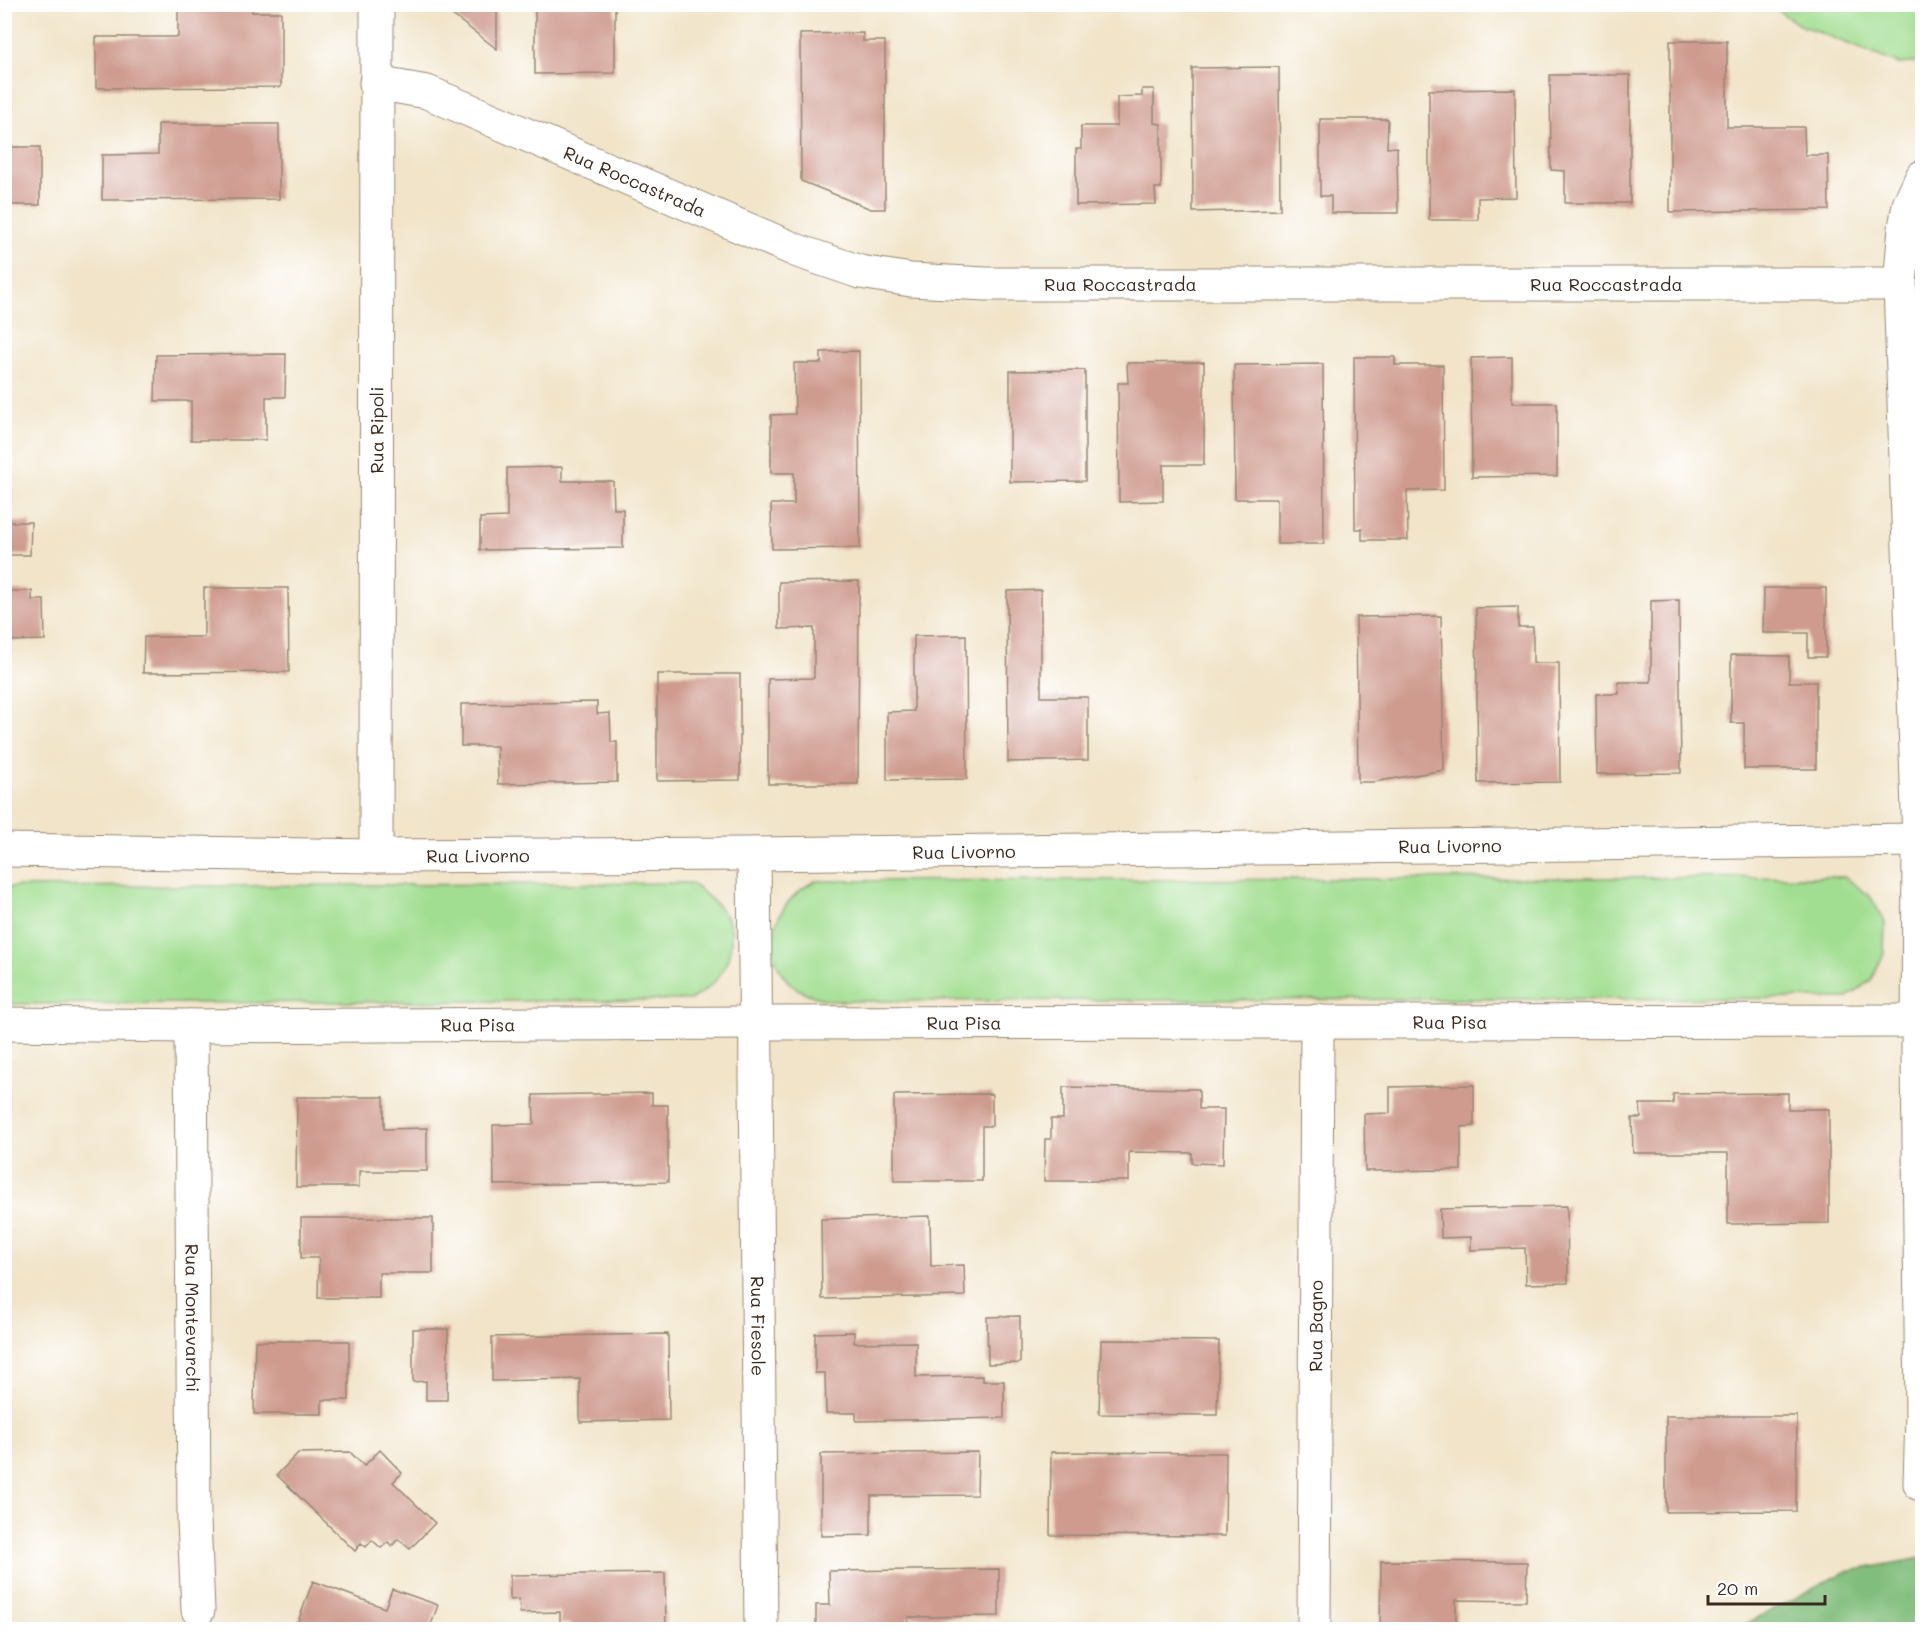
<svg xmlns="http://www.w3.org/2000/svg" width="1927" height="1634" font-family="Mali,sans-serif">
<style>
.green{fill:#a2de91;stroke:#6e8458;stroke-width:1.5}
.forest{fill:#81bd7b;stroke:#5e744c;stroke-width:1.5}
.building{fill:#cf9b8f}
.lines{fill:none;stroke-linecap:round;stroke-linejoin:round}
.minor-casing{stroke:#968774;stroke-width:35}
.minor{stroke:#fff;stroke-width:33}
.labels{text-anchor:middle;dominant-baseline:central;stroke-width:6;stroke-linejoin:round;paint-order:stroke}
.street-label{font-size:18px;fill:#3b2a1e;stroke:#fff}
</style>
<rect width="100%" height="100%" fill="#fff"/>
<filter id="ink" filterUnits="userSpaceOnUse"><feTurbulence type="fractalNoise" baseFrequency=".0167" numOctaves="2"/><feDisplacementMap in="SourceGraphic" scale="12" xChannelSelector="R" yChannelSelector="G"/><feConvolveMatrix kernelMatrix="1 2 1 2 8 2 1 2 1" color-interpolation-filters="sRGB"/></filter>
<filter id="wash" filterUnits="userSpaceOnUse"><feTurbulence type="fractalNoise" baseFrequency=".008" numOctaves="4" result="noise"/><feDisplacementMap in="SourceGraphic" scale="24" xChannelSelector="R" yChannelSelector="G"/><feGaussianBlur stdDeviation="1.35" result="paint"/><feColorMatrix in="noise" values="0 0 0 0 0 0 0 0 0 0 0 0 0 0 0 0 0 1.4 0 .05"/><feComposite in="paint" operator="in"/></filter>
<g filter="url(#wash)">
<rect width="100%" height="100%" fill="#f1e4c9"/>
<path class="green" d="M1770,5H1922V62L1899,64L1798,24Z
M1845,877L1870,896L1885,922L1884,953L1871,980L1847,998L831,1001C815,997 793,991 783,975C760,939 780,899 815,881Z
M691,883C704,892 728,912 731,928C732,932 731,938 731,942C729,971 714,986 690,1000L5,1004V887Z"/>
<path class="forest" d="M1922,1558V1629H1736L1845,1572Z"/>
<g id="blocks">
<path class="building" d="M178,4H252V12H281V87L96,88V37H178Z
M438,4H497V49Z
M535,4H615V73L535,74Z
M863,33V41H885V209H871L801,181L800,34Z
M1670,41H1727V127H1804L1805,155H1828L1829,210L1670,212Z
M1279,67L1280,210L1193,212L1192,68Z
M1550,75H1630V203H1565V171L1551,170Z
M1142,89H1154V123L1161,124V188H1155L1156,204L1076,205V149H1081V126H1117V97L1142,96Z
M1515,89L1516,197L1478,198V220H1429V90Z
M1320,119H1388L1387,148L1397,147L1398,213H1331V196H1320Z
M158,124H279V199L102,200V155L158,154Z
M4,147H40V205H4Z
M859,351L860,548L772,549L771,504H794V473H771V415L795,414L794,363H821V352Z
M286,354L285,397H266V440H191V401H155L156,355Z
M1354,357H1395V365H1443L1444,490L1407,491L1408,540H1362V529H1355Z
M1512,357V403H1557V476L1472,477L1471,358Z
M1204,362V465H1163V501L1119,502L1118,383H1128L1127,363Z
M1323,364L1324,544H1277V499H1235L1234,365Z
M1085,370V481L1010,482V371Z
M562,467V481H613L614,509H623V548L480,550V518L507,517V468Z
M4,522H31L30,555H4Z
M859,581L858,784H768V679L814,678V628L779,629V582Z
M204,588H288L289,672L143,673L144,637H204Z
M1764,588H1826V657H1808V633H1763Z
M1041,590V697H1088V760L1008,762L1007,591Z
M4,591H32V600H44L45,640L4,641Z
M1679,600L1681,773L1597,774L1596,694H1619L1618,682H1651V601Z
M1518,607V627H1533V663H1559L1560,782L1478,783L1476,608Z
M1441,616L1444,770L1374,782H1358L1356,617Z
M966,635L967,779L887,780V712L914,711V636Z
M1731,655L1789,656V682H1816V769H1744V723H1731Z
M657,674H740V780L657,781Z
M597,702V714L610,713L611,742H617V782L498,784L497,746H461V704Z
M1474,1085V1126L1461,1127V1170L1365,1171L1364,1114L1390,1113V1087Z
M1063,1087L1199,1089V1109H1224L1223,1164L1192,1163V1153L1129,1152V1181H1044L1045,1139H1051V1119H1063Z
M652,1093V1105H668V1182L494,1185L493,1125L534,1124L533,1095Z
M1788,1093V1109H1829V1223L1728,1224V1153H1633L1632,1118H1641L1640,1104H1673V1094Z
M992,1094V1126H982V1181H894V1095Z
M297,1097H384V1129L427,1128V1171H359V1187H296Z
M1567,1206L1568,1283L1526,1284L1525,1248L1471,1250V1237L1441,1238L1440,1209Z
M930,1216L931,1266L964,1265L965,1296L822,1299L821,1219Z
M301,1218H433V1273H379V1298H318L319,1258H301Z
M1020,1316V1363L988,1364L987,1317Z
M413,1329H448L447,1400H426V1381L413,1382Z
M854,1332V1343L916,1342V1377L983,1376V1381H1004V1418L856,1421V1413H826L825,1373H815V1333Z
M668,1334L669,1420L580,1422V1379L492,1381V1337Z
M1101,1340L1219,1341L1217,1415L1099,1414Z
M255,1341H349V1400H322V1414H254Z
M1666,1416H1797L1796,1511L1666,1512Z
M380,1450L402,1473L393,1482L435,1523L410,1549L398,1539L392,1546L388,1542L381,1548L372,1540L366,1547L361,1543L355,1551L277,1475L298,1453L350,1452L364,1466Z
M978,1452L977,1495L871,1496V1535L821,1536V1454Z
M1051,1452L1226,1453L1225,1536L1050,1535Z
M1381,1561L1527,1562L1526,1601L1456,1600V1630H1380Z
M999,1569V1616L908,1617V1630H816V1605H830L829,1571Z
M665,1573L666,1630H571V1624H560V1612L520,1613L519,1599L510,1600V1575Z
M313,1581L385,1608L392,1589L438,1605L431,1625L435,1627L434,1630H295Z"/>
</g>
</g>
<g filter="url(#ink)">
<use href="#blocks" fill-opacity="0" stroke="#968774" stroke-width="1.5"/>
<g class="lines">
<g class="minor-casing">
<g id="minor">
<path id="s1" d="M376,83L427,92L798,251L860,272L911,280L986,284H1900"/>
<path id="s2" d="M4,850L376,856L754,854L1922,840"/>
<path id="s3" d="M754,854L761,1630"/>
<path id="s4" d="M376,856L377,4"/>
<path id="s5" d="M4,1024L191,1026L756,1023L1922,1021"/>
<path id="s6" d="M191,1026L194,1521L198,1610"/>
<path d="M1920,1484L1922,1415L1918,1052L1919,840L1900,284L1905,228L1909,205L1922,177"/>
<path id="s7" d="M1314,1630L1317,1021"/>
</g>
</g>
<use href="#minor" class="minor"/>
</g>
</g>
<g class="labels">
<g class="street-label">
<text stroke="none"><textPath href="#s1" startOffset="278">Rua Roccastrada</textPath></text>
<text stroke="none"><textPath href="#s1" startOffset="782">Rua Roccastrada</textPath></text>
<text stroke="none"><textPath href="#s1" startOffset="1268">Rua Roccastrada</textPath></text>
<text stroke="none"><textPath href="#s4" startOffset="426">Rua Ripoli</textPath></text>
<text stroke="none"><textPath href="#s2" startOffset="1446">Rua Livorno</textPath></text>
<text stroke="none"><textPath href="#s2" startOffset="960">Rua Livorno</textPath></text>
<text stroke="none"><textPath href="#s2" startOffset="474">Rua Livorno</textPath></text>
<text stroke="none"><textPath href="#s5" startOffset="1446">Rua Pisa</textPath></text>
<text stroke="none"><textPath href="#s5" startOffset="960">Rua Pisa</textPath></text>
<text stroke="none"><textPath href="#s5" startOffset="474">Rua Pisa</textPath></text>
<text stroke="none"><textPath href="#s6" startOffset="292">Rua Montevarchi</textPath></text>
<text stroke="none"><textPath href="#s7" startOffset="304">Rua Bagno</textPath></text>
<text stroke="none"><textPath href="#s3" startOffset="472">Rua Fiesole</textPath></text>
</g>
</g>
<rect width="1927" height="1634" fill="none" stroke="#fff" stroke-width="24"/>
<path d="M1708 1595v9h117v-9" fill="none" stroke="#3b2a1e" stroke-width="3"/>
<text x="1717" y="1595" font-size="18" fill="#3b2a1e" stroke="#ffffff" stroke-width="4.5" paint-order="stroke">20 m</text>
</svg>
